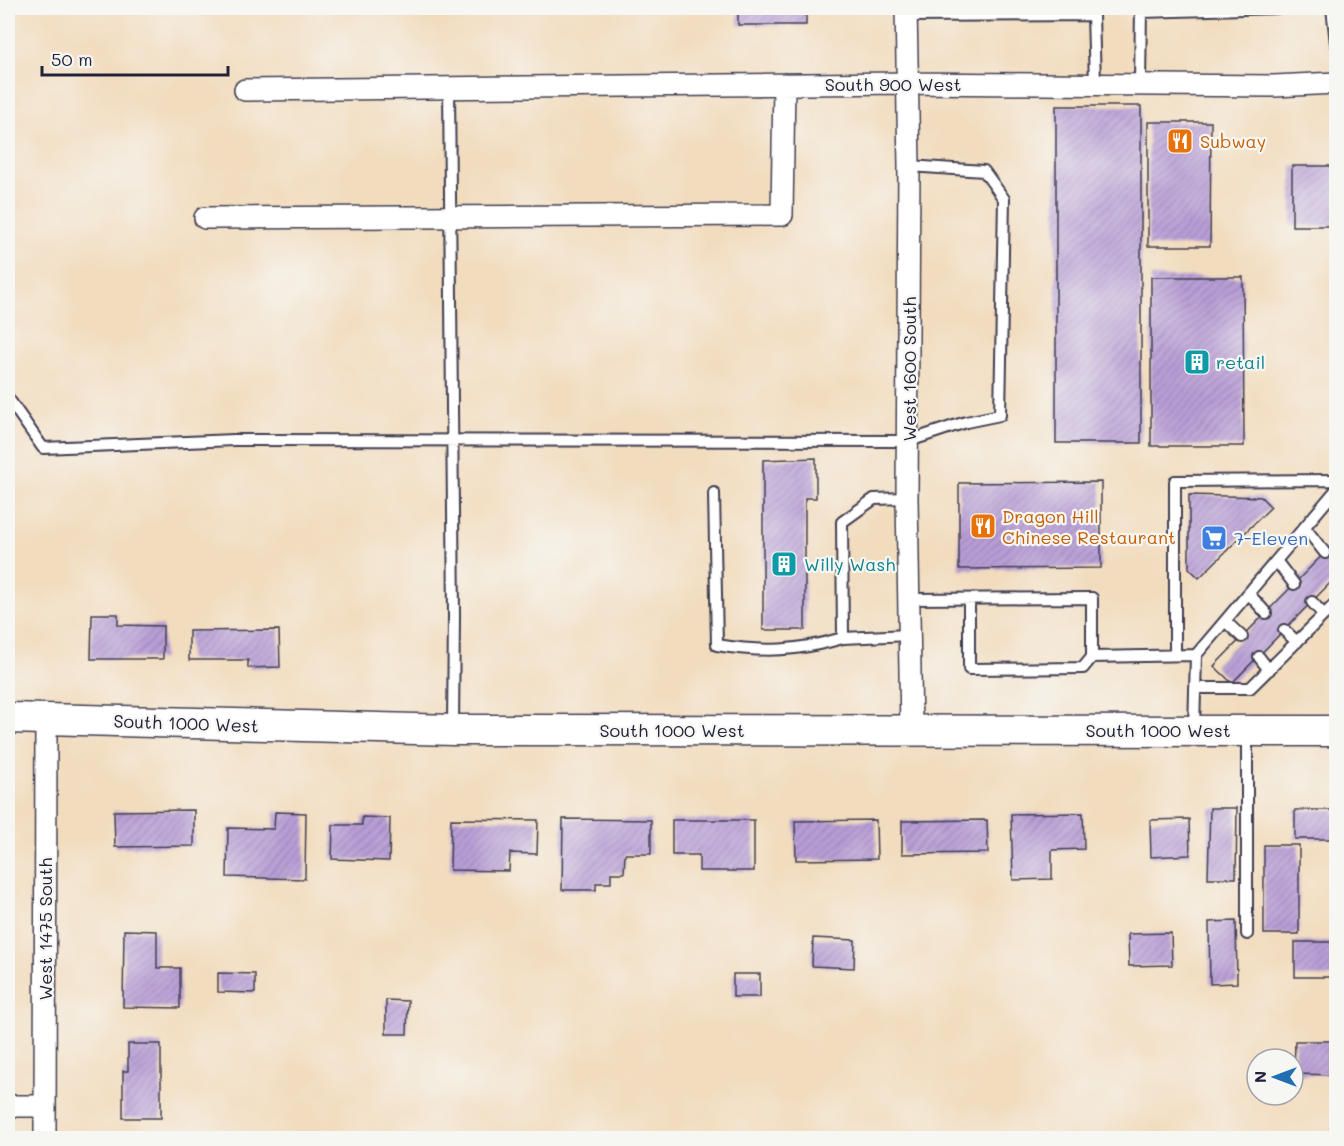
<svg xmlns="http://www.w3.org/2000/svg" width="1344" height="1146" font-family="Mali,sans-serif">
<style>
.building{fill:url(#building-hatch)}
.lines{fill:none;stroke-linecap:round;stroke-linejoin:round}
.lane-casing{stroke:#413e4f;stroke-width:14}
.street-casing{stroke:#413e4f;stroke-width:24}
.secondary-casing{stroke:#413e4f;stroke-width:33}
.lane{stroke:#fff;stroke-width:10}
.street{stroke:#fff;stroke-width:21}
.secondary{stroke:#fff;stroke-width:30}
.labels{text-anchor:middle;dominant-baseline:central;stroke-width:4.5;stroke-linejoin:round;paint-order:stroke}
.street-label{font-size:18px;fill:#22223b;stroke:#f6f6f2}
.food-label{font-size:18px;fill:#c56008;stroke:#f6f6f2;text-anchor:start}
.culture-label{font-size:18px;fill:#0d838f;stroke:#f6f6f2;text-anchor:start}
.shop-label{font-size:18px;fill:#366cbe;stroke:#f6f6f2;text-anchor:start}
</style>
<defs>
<pattern id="building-hatch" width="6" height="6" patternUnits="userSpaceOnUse" patternTransform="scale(1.5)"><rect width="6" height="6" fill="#b99fd7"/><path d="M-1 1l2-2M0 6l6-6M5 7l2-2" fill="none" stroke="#9681b0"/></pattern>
</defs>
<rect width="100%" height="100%" fill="#f6f6f2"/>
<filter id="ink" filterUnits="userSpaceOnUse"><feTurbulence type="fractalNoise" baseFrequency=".0167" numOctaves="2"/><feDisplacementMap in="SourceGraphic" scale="12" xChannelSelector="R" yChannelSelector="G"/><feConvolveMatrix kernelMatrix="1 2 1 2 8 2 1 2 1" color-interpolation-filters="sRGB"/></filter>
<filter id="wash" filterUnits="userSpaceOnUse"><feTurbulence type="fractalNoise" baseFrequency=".008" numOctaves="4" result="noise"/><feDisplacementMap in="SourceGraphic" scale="24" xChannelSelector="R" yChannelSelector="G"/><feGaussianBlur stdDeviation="1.35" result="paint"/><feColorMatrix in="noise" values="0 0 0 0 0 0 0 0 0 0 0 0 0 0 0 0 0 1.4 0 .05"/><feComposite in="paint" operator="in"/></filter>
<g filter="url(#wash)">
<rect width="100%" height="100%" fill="#f2dcbe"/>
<g id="blocks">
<path class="building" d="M738,8H806V25H738Z
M1056,106H1141V443H1056Z
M1148,122H1211L1210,246H1148Z
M1292,166H1336V226H1292Z
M1151,277H1243L1244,446H1151Z
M816,458V498H805V630H763V460Z
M1101,482V568L959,569V483Z
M1189,495L1261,497L1271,507L1199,578L1189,568Z
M1336,541V577L1232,683L1214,666Z
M92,614H118V625L163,626V659H91Z
M279,630L280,667L248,668V660H189V631Z
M1210,808H1237L1236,878H1208Z
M194,810V846L115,847L114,811Z
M1295,810H1336V839H1295Z
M275,812L306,813L305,879L227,877L228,828L274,829Z
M1083,813L1084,849L1052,850V879L1013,880L1011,814Z
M362,817L390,818L389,861L332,859L333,825H362Z
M451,819L538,820L537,854L510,853L509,871L450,870Z
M563,819L651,820V854H625L624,873H611V883H596V890H562Z
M1189,819L1190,855L1151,857L1150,820Z
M672,820H754V871H699V855H672Z
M876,820L877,859L796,860L795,821Z
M987,820L988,853L902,854V821Z
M1264,845H1299V934H1264Z
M1236,921L1237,983L1210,984L1209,922Z
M124,930L157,931V968H180V1008L123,1007Z
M1171,933L1172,965L1129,966L1128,934Z
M813,938L855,940L854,968L812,966Z
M1295,942H1336V977H1295Z
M218,973L255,974V993L218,992Z
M733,974H760V997H733Z
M386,1000L408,1001L407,1034H386Z
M1295,1041H1336V1075L1294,1074Z
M128,1044H161V1118H123V1071H128Z
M1331,1127H1336V1138H1331Z"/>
</g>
</g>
<g filter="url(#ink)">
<use href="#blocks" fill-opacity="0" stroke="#413e4f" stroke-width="1.5"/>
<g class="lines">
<g class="lane-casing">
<path id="lane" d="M1332,8L1336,43
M1141,12L1277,8
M906,16L1093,15L1095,84
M1140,84L1141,8
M449,88L454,616L453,727
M8,398L43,448L234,440L909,441L966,422L1000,415L1004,199L984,171L909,166
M714,493L717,645C764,653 798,651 843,638L842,522L874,499L907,498
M1306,529L1325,553
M1277,562L1294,584
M1249,594L1266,613
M909,599L1092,598V657L1083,668L969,669V599
M1312,602L1324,615
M1225,621L1242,637
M1284,630L1297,642
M843,638L909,635
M1175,655V481L1336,480
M1092,657L1196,655
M1259,657L1269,670
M1196,688H1250L1336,603
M1194,729L1196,655L1336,490
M1247,934V733"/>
</g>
<g class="street-casing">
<path id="street" d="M906,8L909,166L907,498L911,730
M245,90L906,83L1274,86L1336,83
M205,218L782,215L784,84
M8,1106H45
M45,1138L46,719"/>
</g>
<g class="secondary-casing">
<path id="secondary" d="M8,718L453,730L1336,731"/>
</g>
<use href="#lane" class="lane"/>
<use href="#street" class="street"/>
<use href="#secondary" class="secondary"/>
</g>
</g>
<defs>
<g id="restaurant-square" transform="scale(1.35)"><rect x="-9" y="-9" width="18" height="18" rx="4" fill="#e8710a" stroke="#f6f6f2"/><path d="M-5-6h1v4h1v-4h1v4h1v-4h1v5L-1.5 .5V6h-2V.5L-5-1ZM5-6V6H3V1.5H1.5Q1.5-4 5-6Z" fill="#fff"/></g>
<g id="building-square" transform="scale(1.35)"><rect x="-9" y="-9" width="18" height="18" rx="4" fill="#0f9aa8" stroke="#f6f6f2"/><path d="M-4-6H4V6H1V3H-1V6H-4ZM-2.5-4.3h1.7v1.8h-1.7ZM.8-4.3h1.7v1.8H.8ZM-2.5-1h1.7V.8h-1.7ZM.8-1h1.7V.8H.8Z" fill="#fff"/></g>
<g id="supermarket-square" transform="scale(1.35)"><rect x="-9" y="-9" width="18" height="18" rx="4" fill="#3f7fe0" stroke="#f6f6f2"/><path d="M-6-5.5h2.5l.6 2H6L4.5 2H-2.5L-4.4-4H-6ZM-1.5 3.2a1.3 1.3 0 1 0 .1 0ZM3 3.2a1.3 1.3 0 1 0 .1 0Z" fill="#fff"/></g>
</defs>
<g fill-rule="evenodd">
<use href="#restaurant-square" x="1180" y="141"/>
<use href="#building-square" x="1197" y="362"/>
<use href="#restaurant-square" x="983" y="526"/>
<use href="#supermarket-square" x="1214" y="538"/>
<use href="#building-square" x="784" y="564"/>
</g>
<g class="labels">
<g class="street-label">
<text x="893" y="84">South 900 West</text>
<text transform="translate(909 369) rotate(-90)">West 1600 South</text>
<text transform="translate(186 723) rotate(2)">South 1000 West</text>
<text x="672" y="730">South 1000 West</text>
<text x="1158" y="730">South 1000 West</text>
<text transform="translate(45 929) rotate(-90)">West 1475 South</text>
</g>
<g class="food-label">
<text x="1200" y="141">Subway</text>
<text x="1002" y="516">Dragon Hill<tspan x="1002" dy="21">Chinese Restaurant</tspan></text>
</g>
<g class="culture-label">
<text x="1216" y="362">retail</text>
<text x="804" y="564">Willy Wash</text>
</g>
<g class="shop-label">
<text x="1234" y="538">7-Eleven</text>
</g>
</g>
<rect width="1344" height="1146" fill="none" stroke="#f6f6f2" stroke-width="30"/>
<g transform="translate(1275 1077) rotate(270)"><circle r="28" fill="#f6f6f2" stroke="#a1a1a9" stroke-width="1.5"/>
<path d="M0-4.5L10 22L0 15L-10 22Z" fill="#1f6fb2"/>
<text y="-9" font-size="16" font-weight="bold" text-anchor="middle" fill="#22223b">N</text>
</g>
<path d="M42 66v9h186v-9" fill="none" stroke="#22223b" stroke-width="3"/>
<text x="51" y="66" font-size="18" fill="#22223b" stroke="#f6f6f2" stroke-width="4.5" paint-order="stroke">50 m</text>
</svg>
